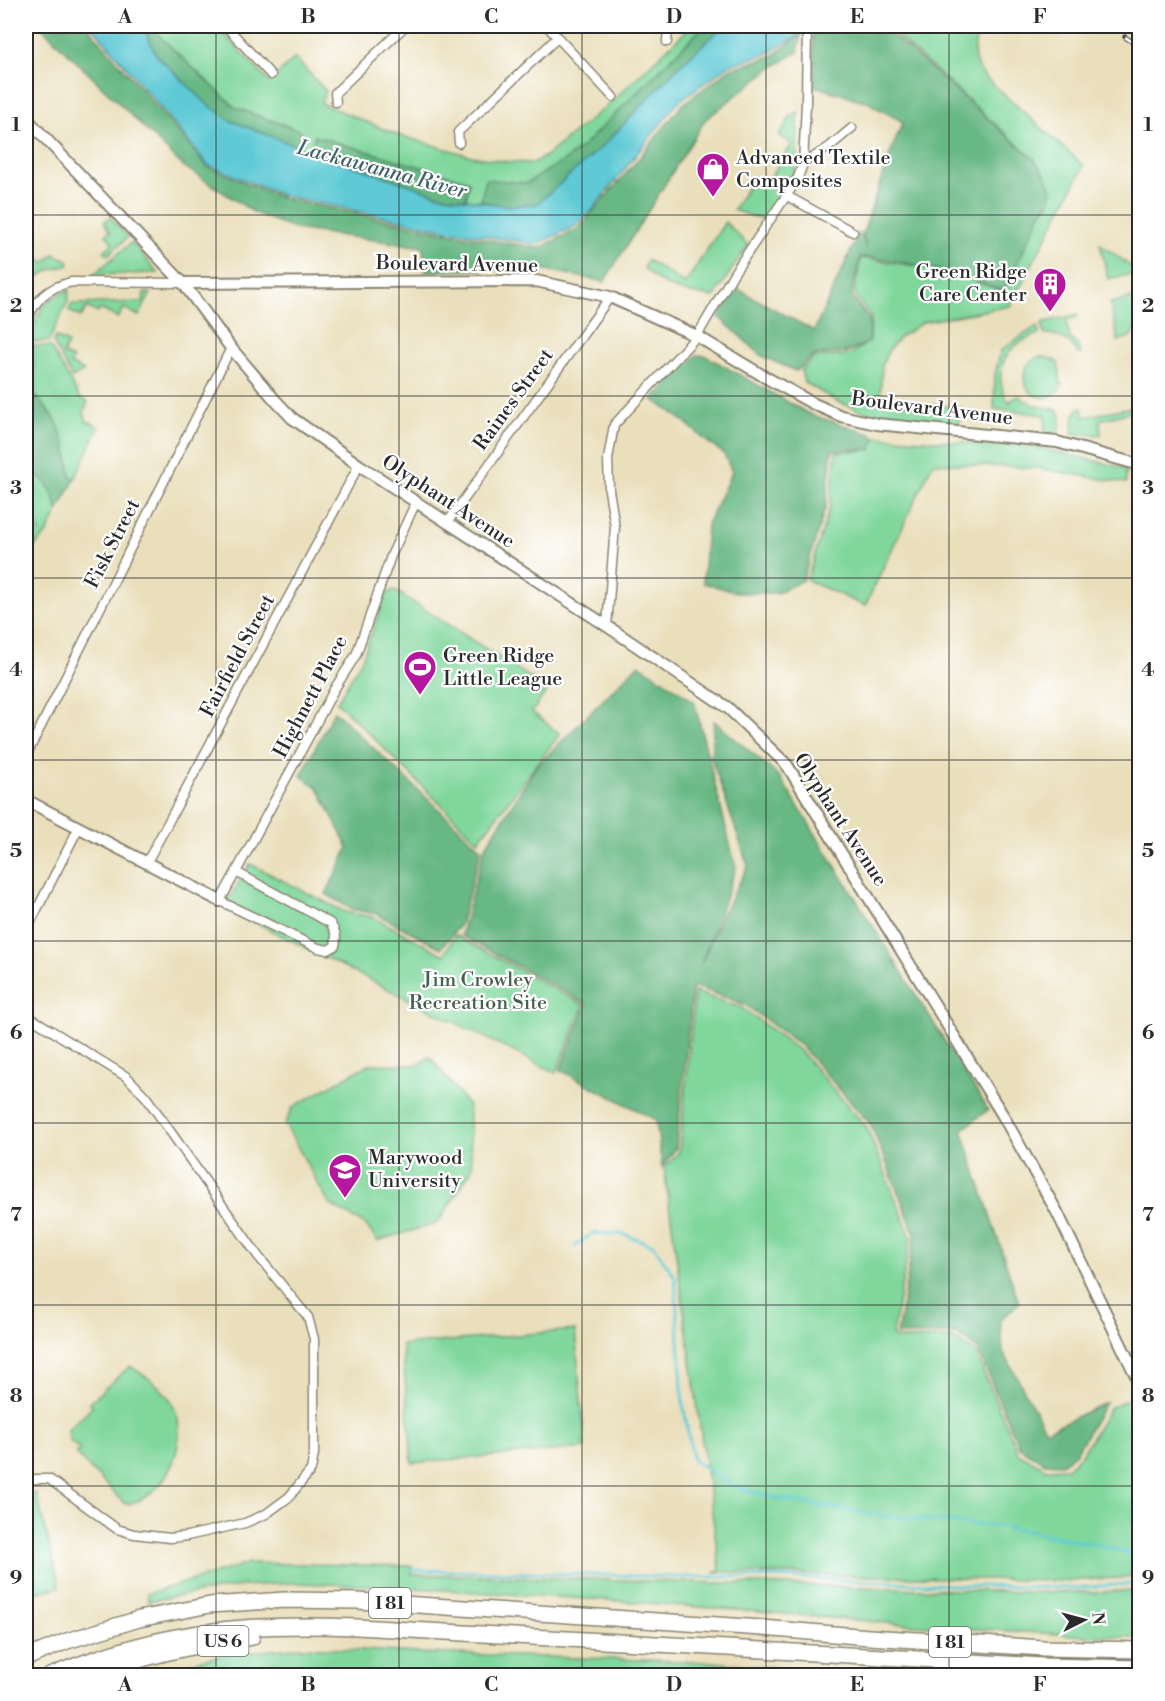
<svg xmlns="http://www.w3.org/2000/svg" width="1165" height="1701" font-family="'Libre Bodoni',serif">
<style>
.green{fill:#80d79c;stroke:#568164;stroke-width:1.5}
.forest{fill:#68b884;stroke:#4a7258;stroke-width:1.5}
.water{fill:#5ecad6;stroke:#447a80;stroke-width:1.5}
.lines{fill:none;stroke-linecap:round;stroke-linejoin:round}
.stream{stroke:#5ecad6;stroke-width:3}
.minor-casing{stroke:#8a8573;stroke-width:11}
.tertiary-casing{stroke:#8a8573;stroke-width:14}
.motorway-casing{stroke:#8a8573;stroke-width:18}
.minor{stroke:#fff;stroke-width:8}
.tertiary{stroke:#fff;stroke-width:10}
.motorway{stroke:#fff;stroke-width:15}
.rail-casing{stroke:#2b2b2b;stroke-width:5}
.rail{stroke:#fff;stroke-width:3;stroke-dasharray:9;stroke-linecap:butt}
.grid{fill:none;stroke:#2b2b2b;stroke-width:1.5;stroke-opacity:0.55}
.labels{text-anchor:middle;dominant-baseline:central;stroke-width:4.5;stroke-linejoin:round;paint-order:stroke}
.shield{fill:#fff;stroke:#6b6b6b;stroke-width:1.5}
.shield-label{font-size:18px;font-weight:bold;fill:#2b2b2b}
.poi-label{font-size:20px;fill:#2b2b2b;stroke:#fff;text-anchor:start}
.street-label{font-size:20px;fill:#2b2b2b;stroke:#fff}
.park-label{font-size:20px;fill:#445f4d;stroke:#fff}
.water-label{font-size:21px;font-style:italic;fill:#3d6367;stroke:#fff}
.neatline{fill:none;stroke:#2b2b2b;stroke-width:2}
.grid-label{font-size:20px;text-anchor:middle;font-weight:bold;fill:#2b2b2b}
</style>
<rect width="100%" height="100%" fill="#fff"/>
<filter id="ink" filterUnits="userSpaceOnUse"><feTurbulence type="fractalNoise" baseFrequency=".0167" numOctaves="2"/><feDisplacementMap in="SourceGraphic" scale="12" xChannelSelector="R" yChannelSelector="G"/><feConvolveMatrix kernelMatrix="1 2 1 2 8 2 1 2 1" color-interpolation-filters="sRGB"/></filter>
<filter id="wash" filterUnits="userSpaceOnUse"><feTurbulence type="fractalNoise" baseFrequency=".008" numOctaves="4" result="noise"/><feDisplacementMap in="SourceGraphic" scale="24" xChannelSelector="R" yChannelSelector="G"/><feGaussianBlur stdDeviation="1.35" result="paint"/><feColorMatrix in="noise" values="0 0 0 0 0 0 0 0 0 0 0 0 0 0 0 0 0 1.4 0 .05"/><feComposite in="paint" operator="in"/></filter>
<g filter="url(#wash)">
<rect width="100%" height="100%" fill="#eadfbb"/>
<path class="green" d="M153,26H217L269,82L295,58L326,91L321,103L398,135L471,156L508,162L533,163L544,157L608,105L691,26H704L583,146L564,161L527,183L486,180L481,201L466,199L469,182L315,136L311,151L298,147L301,131L236,108L161,38Z
M886,26H996L976,39C971,58 976,68 989,81L1084,166L1010,306L923,322L900,337L888,351L882,366L880,399L961,408L959,424L887,420L838,402L804,382L801,370L815,357L849,355L870,341L871,317L854,293L861,258L930,268L969,279L1004,292L1042,211L1050,203L1046,176L1034,159Z
M798,112L797,164L793,174L764,220L733,210L754,177L766,184L792,144L779,135L791,116Z
M110,217L128,237L108,255L104,251L113,243L106,235L110,231L104,222Z
M725,222L748,245L714,297C685,292 665,291 644,268L647,260L685,284Z
M132,242L158,273L93,275Z
M1100,244L1139,272V273L1108,279Z
M26,250L33,258L37,255L44,263L54,254L68,260L69,265L50,270L36,278L26,268Z
M69,290L68,301L49,341L32,342C35,314 41,300 69,290Z
M144,293H151L139,316L124,308L118,318L100,309L98,313L87,307L81,317L69,311L71,304L143,302Z
M1139,297V323L1130,337L1118,341L1110,303Z
M1077,314L1078,317L1066,320L1070,338L1078,345L1081,354H1078C1072,341 1058,334 1044,334L1042,323Z
M1037,326L1039,334C1016,341 999,356 1001,381C1002,390 1004,397 1010,403L1011,400L1019,396C1027,402 1035,407 1046,407C1063,409 1062,415 1059,430C1056,435 1049,434 1044,431L1046,415L994,409L995,374L1001,350Z
M56,337L68,343L63,354L73,359L70,364L84,371L72,378L53,342Z
M33,346H50L80,398L88,402L84,411L86,420L99,427L75,479L71,477L66,447L57,422L36,396Z
M1039,357H1046L1058,362L1061,384H1063C1042,421 1002,373 1039,357Z
M1139,395V408L1135,411L1100,420L1101,435L1072,434L1074,415L1078,409L1082,408L1084,417L1136,406L1135,398Z
M877,437L1035,447L1126,468V483L1037,468L933,463L865,606L807,580L830,507L836,452L871,450Z
M26,468C46,479 53,489 58,511L46,535L31,550L26,541L40,531L34,522L26,528Z
M394,590L548,689L532,712L560,734L478,841L337,702L362,659L386,594Z
M250,864L345,912L373,917L444,955L455,935L584,1005L556,1073L224,907Z
M695,992L742,1008L800,1051L867,1128L911,1237L892,1335L898,1339L952,1338L975,1352L1018,1453L1046,1469L1067,1468L1083,1453L1110,1407L1131,1398L1139,1416V1577L1059,1581L714,1572L720,1570L664,1168L679,1152Z
M430,1057L468,1105L472,1169L438,1223L377,1241L366,1225L329,1204L285,1124L293,1107L369,1064L418,1065Z
M575,1330L585,1448L412,1463L402,1345Z
M130,1366C147,1377 165,1388 174,1407C190,1442 166,1500 125,1504L76,1454L80,1450L69,1440L68,1429L93,1406L89,1403Z
M36,1493L60,1587L26,1595V1496Z
M249,1563L412,1566V1574L1027,1592H1097L1139,1590V1637L1088,1636L900,1624L775,1613L620,1601L381,1586L294,1583L242,1586L148,1601L147,1594Z
M303,1647L420,1653L712,1662L856,1675H142L222,1655Z"/>
<path class="forest" d="M40,26H87L208,167L282,198L453,234L539,248L578,229L636,162L682,105L730,69L772,56L801,35L798,52L771,68L705,120L604,282L537,268L425,271L423,247L295,229L255,213L183,166Z
M143,26H153L161,38L236,108L301,131L298,147L231,121L206,103L156,55Z
M704,26H724L677,68L606,143L537,204L507,206L481,201L486,179L527,183L564,161L583,146Z
M829,26H882L1034,159C1047,177 1061,192 1042,211L1004,291C958,274 910,260 860,257L851,295L869,319V342L848,352L814,355L796,371L762,356L719,317L729,299L734,287L814,331L859,233L862,235L866,248L863,233L889,156L903,122L867,102L814,86L813,32Z
M315,136L469,181L466,199L439,195L311,151Z
M697,355L706,356L809,414L871,434L875,437L871,449L832,450L826,505L803,580L777,593H740L703,583L707,524L732,472L724,454L705,440L685,422L652,399Z
M36,396L57,422L66,447L71,477L75,479L58,511C53,489 46,479 26,468V458L31,442Z
M639,664L694,701L736,868L701,964L720,919L748,866L711,757L714,721L779,776L988,1110L962,1130L1019,1303L1000,1320L1003,1351L1046,1431L1105,1403L1076,1453L1061,1464L1045,1463L1019,1447L977,1348L956,1334L897,1335L915,1234L871,1125L799,1044L744,1004L693,986L676,1148L662,1167L656,1120L560,1070L587,1004L461,935L484,849L536,767Z
M334,711L481,849L460,925L441,948L377,914L351,909L326,894L348,848L318,788L301,776Z"/>
<path class="water" d="M92,26H143L156,55L206,103L231,121L309,151L439,195L507,206L537,204L606,143L677,68L724,26H815L768,53L730,65L679,101L593,209L576,226L537,244L451,231L281,195L208,165Z"/>
<g class="lines">
<path class="stream" d="M575,1246L593,1233L622,1234L653,1245L675,1277L683,1404L693,1460L735,1487L775,1498L881,1516L1006,1527L1103,1546L1140,1556
M413,1570L677,1577H778L973,1586L1075,1588L1140,1583"/>
</g>
</g>
<g filter="url(#ink)">
<g class="lines">
<g class="minor-casing">
<path id="minor" d="M226,26L271,75
M547,26L613,97
M667,42L668,26
M336,102L335,93L405,26
M459,143L458,132L558,37
M803,164L829,147L852,128
M787,196L853,232
M26,325C33,301 47,287 72,282L183,283
M447,523L610,297
M607,626L615,527L609,490L608,459L614,425L697,336L734,273L797,180L803,164L806,104L807,26
M26,756L231,348
M147,862L359,465
M236,872L330,923C336,932 337,936 335,946L328,950L318,948L220,901L236,872L335,688L356,655L391,556L416,502
M26,931L79,827
M26,1015L127,1077L146,1097L258,1256L308,1317L314,1339V1454L311,1470L289,1497L266,1514L245,1523L187,1536L170,1538L134,1534L117,1529L49,1479H26"/>
</g>
<g class="tertiary-casing">
<path id="tertiary" d="M26,118L183,283L231,348L275,400L292,418L359,465L607,626L728,708L787,765L1002,1114L1057,1212L1140,1384
M183,283L536,281L610,297L697,336L765,377L814,404L841,416L877,424L1057,442L1140,465
M26,800L220,901"/>
</g>
<g class="motorway-casing">
<path id="motorway" d="M26,1658L67,1641L139,1619L210,1605L285,1600L358,1601L762,1628L869,1637L1043,1648L1140,1650
M50,1676C103,1654 157,1638 214,1631C261,1625 309,1625 357,1627L1042,1666L1140,1668
M93,1676C144,1655 197,1644 252,1637"/>
</g>
<use href="#minor" class="minor"/>
<use href="#tertiary" class="tertiary"/>
<use href="#motorway" class="motorway"/>
<g class="rail-casing">
<path id="rail" d="M1125,37L1140,47"/>
</g>
<use href="#rail" class="rail"/>
</g>
</g>
<path class="grid" d="M216,26V1676M399,26V1676M582,26V1676M766,26V1676M949,26V1676M26,215H1140M26,396H1140M26,578H1140M26,760H1140M26,941H1140M26,1123H1140M26,1305H1140M26,1486H1140"/>
<defs>
<g id="shop-pin" transform="scale(1.725)"><path d="M0 17L-7.5 6A9.5 9.5 0 1 1 7.5 6Z" fill="#b5179e" stroke="#fff"/><path d="M-5-2.5h2.3a2.7 3.5 0 0 1 5.4 0H5L5.5 6h-11ZM-1.5-2.5h3a1.5 2.3 0 0 0-3 0Z" fill="#fff"/></g>
<g id="building-pin" transform="scale(1.725)"><path d="M0 17L-7.5 6A9.5 9.5 0 1 1 7.5 6Z" fill="#b5179e" stroke="#fff"/><path d="M-4-6H4V6H1V3H-1V6H-4ZM-2.5-4.3h1.7v1.8h-1.7ZM.8-4.3h1.7v1.8H.8ZM-2.5-1h1.7V.8h-1.7ZM.8-1h1.7V.8H.8Z" fill="#fff"/></g>
<g id="stadium-pin" transform="scale(1.725)"><path d="M0 17L-7.5 6A9.5 9.5 0 1 1 7.5 6Z" fill="#b5179e" stroke="#fff"/><path d="M0-5a6.5 5 0 1 0 0 10a6.5 5 0 1 0 0-10ZM-3.5-1.8h7v3.6h-7Z" fill="#fff"/></g>
<g id="university-pin" transform="scale(1.725)"><path d="M0 17L-7.5 6A9.5 9.5 0 1 1 7.5 6Z" fill="#b5179e" stroke="#fff"/><path d="M0-5L7-2L0 1L-7-2ZM-4 1L0 2.5L4 1V4Q0 6-4 4Z" fill="#fff"/></g>
</defs>
<g fill-rule="evenodd">
<use href="#shop-pin" x="713" y="169"/>
<use href="#building-pin" x="1050" y="284"/>
<use href="#stadium-pin" x="420" y="667"/>
<use href="#university-pin" x="345" y="1170"/>
</g>
<g class="labels">
<g class="shield">
<rect x="369" y="1588" width="42" height="30" rx="4.5"/>
<rect x="197.5" y="1626" width="51" height="30" rx="4.5"/>
<rect x="929" y="1627" width="42" height="30" rx="4.5"/>
</g>
<g class="shield-label">
<text x="390" y="1603">I 81</text>
<text x="223" y="1641">US 6</text>
<text x="950" y="1642">I 81</text>
</g>
<g class="poi-label">
<text x="736" y="158">Advanced Textile<tspan x="736" dy="23">Composites</tspan></text>
<text x="1027" y="272" text-anchor="end">Green Ridge<tspan x="1027" dy="23">Care Center</tspan></text>
<text x="443" y="656">Green Ridge<tspan x="443" dy="23">Little League</tspan></text>
<text x="368" y="1158">Marywood<tspan x="368" dy="23">University</tspan></text>
</g>
<g class="street-label">
<text transform="translate(457 265) rotate(1)">Boulevard Avenue</text>
<text transform="translate(514 400) rotate(-54)">Raines Street</text>
<text transform="translate(932 409) rotate(7)">Boulevard Avenue</text>
<text transform="translate(448 502) rotate(33)">Olyphant Avenue</text>
<text transform="translate(113 544) rotate(-63)">Fisk Street</text>
<text transform="translate(238 656) rotate(-62)">Fairfield Street</text>
<text transform="translate(311 697) rotate(-62)">Highnett Place</text>
<text transform="translate(840 820) rotate(57)">Olyphant Avenue</text>
</g>
<g class="park-label">
<text x="478" y="980">Jim Crowley<tspan x="478" dy="23">Recreation Site</tspan></text>
</g>
<g class="water-label">
<text transform="translate(382 170) rotate(15)">Lackawanna River</text>
</g>
</g>
<rect width="1165" height="1701" fill="none" stroke="#fff" stroke-width="66"/>
<g transform="translate(1084 1620) rotate(84)" stroke="#ffffff" stroke-width="4.5" paint-order="stroke">
<path d="M0-4.5L10 22L0 15L-10 22Z" fill="#2b2b2b"/>
<text y="-9" font-size="16" font-weight="bold" text-anchor="middle" fill="#2b2b2b">N</text>
</g>
<rect x="33" y="33" width="1099" height="1635" class="neatline"/>
<g class="grid-label">
<text x="125" y="23">A</text>
<text x="308" y="23">B</text>
<text x="491" y="23">C</text>
<text x="674" y="23">D</text>
<text x="857" y="23">E</text>
<text x="1040" y="23">F</text>
<text x="16" y="131">1</text>
<text x="1148" y="131">1</text>
<text x="16" y="312">2</text>
<text x="1148" y="312">2</text>
<text x="16" y="494">3</text>
<text x="1148" y="494">3</text>
<text x="16" y="676">4</text>
<text x="1148" y="676">4</text>
<text x="16" y="857">5</text>
<text x="1148" y="857">5</text>
<text x="16" y="1039">6</text>
<text x="1148" y="1039">6</text>
<text x="16" y="1221">7</text>
<text x="1148" y="1221">7</text>
<text x="16" y="1402">8</text>
<text x="1148" y="1402">8</text>
<text x="16" y="1584">9</text>
<text x="1148" y="1584">9</text>
<text x="125" y="1691">A</text>
<text x="308" y="1691">B</text>
<text x="491" y="1691">C</text>
<text x="674" y="1691">D</text>
<text x="857" y="1691">E</text>
<text x="1040" y="1691">F</text>
</g>
</svg>
